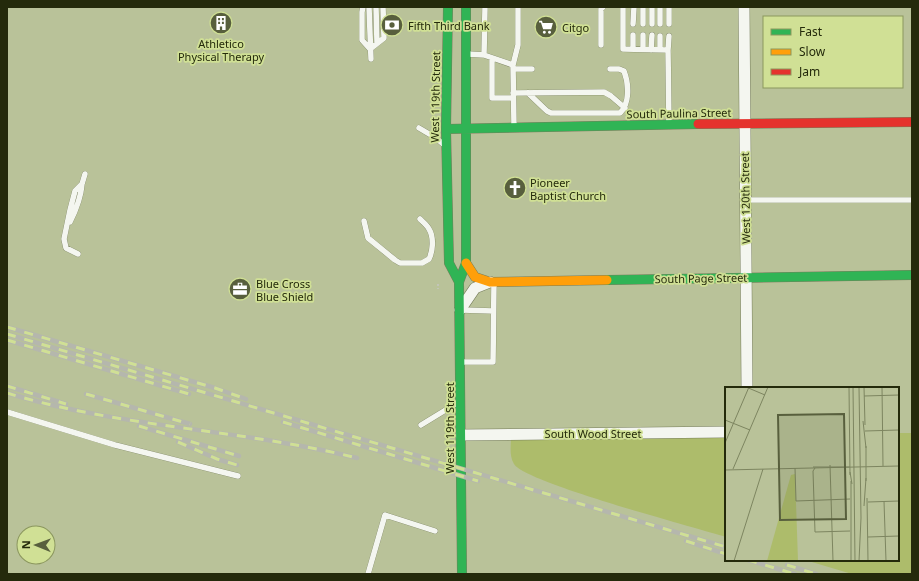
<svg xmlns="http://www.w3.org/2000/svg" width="919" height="581" font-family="'Noto Sans',sans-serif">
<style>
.green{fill:#adbc6b}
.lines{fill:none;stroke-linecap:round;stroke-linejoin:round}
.lane-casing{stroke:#767d5b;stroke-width:6}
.street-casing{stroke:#767d5b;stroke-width:12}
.fast-casing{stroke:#767d5b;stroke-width:10}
.slow-casing{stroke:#767d5b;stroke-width:10}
.jam-casing{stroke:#767d5b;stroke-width:10}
.path{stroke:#c2c5b8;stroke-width:2;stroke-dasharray:2 2;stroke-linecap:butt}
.lane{stroke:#f4f6f0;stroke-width:5.5}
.street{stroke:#f4f6f0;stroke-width:11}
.fast{stroke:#30b455;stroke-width:9}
.slow{stroke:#ff9f0a;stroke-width:9}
.jam{stroke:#e5322d;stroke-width:9}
.rail-casing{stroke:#b5b7ad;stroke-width:4.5}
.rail{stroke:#d0e095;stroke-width:3;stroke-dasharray:9;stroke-linecap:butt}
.labels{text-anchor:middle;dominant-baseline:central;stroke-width:3.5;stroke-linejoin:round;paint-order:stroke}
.poi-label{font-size:11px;fill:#242a0b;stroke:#d0e095;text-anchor:start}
.street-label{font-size:11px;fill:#242a0b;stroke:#d0e095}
.inset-road{fill:none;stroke:#7d8560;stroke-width:1}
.view{fill:#585f3d;fill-opacity:0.15;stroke:#585f3d;stroke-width:2}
.inset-edge{fill:none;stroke:#242a0b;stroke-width:2}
</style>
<rect width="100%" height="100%" fill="#b9c299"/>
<path class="green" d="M898,433H912V574H852L805,560H898Z
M726,435V537C694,527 526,483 514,464C509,456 511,445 511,437Z"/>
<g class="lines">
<g class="lane-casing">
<path id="lane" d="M363,7L362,12V40L370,49L384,38L383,7
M369,7L371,59
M376,7L377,43
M623,7V49L668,50L669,124
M669,7V24
M633,24L634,7
M643,24V7
M652,24V7
M660,24V7
M601,45V9L603,7
M633,49V35
M643,49V35
M651,50L652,35
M660,50V36
M668,50L669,36
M468,54L484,55L485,7
M484,55L513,65
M492,58V98H513
M513,69H532
M513,93L604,92L611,96L625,108
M528,93L547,111L551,113H620C630,103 629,84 624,71L619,69H610
M514,126L513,65L518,45V7
M419,128L436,138L443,144
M745,200H912
M364,221L368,238L395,260L400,263H422L429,259C433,251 434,237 429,229C427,225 423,222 420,219
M70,222C76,210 81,198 82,184
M78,254L66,248L64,239L70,210L75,191L82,184L85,174
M462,310L493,311
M461,362H493L494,283
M7,412L115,445L238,476
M421,425L457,403
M368,574L385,515L435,531"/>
</g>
<g class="street-casing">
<path id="street" d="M744,7L747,388
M460,310L475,288L490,282
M461,435L726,432"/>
</g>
<g class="fast-casing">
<path id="fast" d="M448,7L446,129L449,263L459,282
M446,129L698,124
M607,280L912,275
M462,574L459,282L466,263V7"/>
</g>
<g class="slow-casing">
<path id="slow" d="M466,263L475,277L490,282L607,280"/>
</g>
<g class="jam-casing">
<path id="jam" d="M698,124L912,122"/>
</g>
<path class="path" d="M438,284V289"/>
<use href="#lane" class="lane"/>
<use href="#street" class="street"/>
<use href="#fast" class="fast"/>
<use href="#slow" class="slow"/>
<use href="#jam" class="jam"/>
<g class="rail-casing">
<path id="rail" d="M7,327L215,388L246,399
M7,334L726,547
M7,340L189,394
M7,386L66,404
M7,393C121,428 242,429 357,458
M86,394L190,424
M283,422L478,481
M139,426L239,456
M178,442L217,459L237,465
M686,541L726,554
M748,560L795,574
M787,565L816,574"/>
</g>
<use href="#rail" class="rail"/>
</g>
<defs>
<g id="building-disc" transform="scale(1.15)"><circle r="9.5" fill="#585f3d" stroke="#d0e095"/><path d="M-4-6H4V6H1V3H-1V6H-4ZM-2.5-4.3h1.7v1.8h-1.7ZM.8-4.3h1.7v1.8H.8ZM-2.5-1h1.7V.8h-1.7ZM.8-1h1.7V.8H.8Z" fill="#fff"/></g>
<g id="bank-disc" transform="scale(1.15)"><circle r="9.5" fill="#585f3d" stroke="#d0e095"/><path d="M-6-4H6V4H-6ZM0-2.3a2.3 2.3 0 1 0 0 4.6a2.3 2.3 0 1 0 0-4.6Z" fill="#fff"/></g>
<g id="supermarket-disc" transform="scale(1.15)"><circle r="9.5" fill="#585f3d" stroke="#d0e095"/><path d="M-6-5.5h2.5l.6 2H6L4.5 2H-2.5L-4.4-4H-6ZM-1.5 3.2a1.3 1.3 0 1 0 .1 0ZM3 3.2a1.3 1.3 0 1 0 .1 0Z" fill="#fff"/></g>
<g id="church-disc" transform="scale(1.15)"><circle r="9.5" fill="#585f3d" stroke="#d0e095"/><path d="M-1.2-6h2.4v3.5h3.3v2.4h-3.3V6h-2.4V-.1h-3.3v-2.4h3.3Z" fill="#fff"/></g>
<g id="office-disc" transform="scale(1.15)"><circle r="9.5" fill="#585f3d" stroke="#d0e095"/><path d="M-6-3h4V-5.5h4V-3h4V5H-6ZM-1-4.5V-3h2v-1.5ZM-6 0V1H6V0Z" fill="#fff"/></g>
</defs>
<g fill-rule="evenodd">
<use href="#building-disc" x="221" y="23"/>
<use href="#bank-disc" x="392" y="25"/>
<use href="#supermarket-disc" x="546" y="27"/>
<use href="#church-disc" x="515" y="188"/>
<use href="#office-disc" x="240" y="289"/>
</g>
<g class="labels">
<g class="poi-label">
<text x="408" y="25">Fifth Third Bank</text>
<text x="562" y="27">Citgo</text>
<text x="221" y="43" text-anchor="middle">Athletico<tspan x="221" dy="13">Physical Therapy</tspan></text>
<text x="530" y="182">Pioneer<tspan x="530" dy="13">Baptist Church</tspan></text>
<text x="256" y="283">Blue Cross<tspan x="256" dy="13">Blue Shield</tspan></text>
</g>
<g class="street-label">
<text transform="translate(435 97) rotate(-89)">West 119th Street</text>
<text transform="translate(679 113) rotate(-1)">South Paulina Street</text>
<text transform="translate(745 198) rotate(-91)">West 120th Street</text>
<text transform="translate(701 278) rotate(-1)">South Page Street</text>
<text transform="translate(449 428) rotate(-90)">West 119th Street</text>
<text x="593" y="433">South Wood Street</text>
</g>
</g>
<g transform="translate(725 387)">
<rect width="174" height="174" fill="#b9c299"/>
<path d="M70,87L73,174H42L64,95L66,88Z" fill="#adbc6b"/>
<path class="inset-road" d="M21,0L40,8M124,0L125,88M128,0L130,174M134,0L136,131L134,174M139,0L140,38M157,0L158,79M139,9L174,8M0,33L25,43M138,34L141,61M140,44L174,43M0,56L24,0M141,59V94M105,78L108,174M88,80H125M70,81L71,114L125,112M90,81L88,84L90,145L125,144M8,82L43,0M0,83L174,79M125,85L127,97M126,94V174M142,111L143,174M159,114L161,174M143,115L174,114M139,119L141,91M143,150L174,149M9,174L38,82"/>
<path class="view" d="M119,27L121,132L55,133L53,28Z"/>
<rect width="174" height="174" class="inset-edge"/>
</g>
<rect width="919" height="581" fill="none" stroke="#242a0b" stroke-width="16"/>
<rect x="763" y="16" width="140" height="72" fill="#d0e095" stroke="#8b975e"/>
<rect x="771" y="29" width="20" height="6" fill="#30b455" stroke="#8b975e"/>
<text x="799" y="36" font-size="12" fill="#242a0b">Fast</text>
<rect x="771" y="49" width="20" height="6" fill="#ff9f0a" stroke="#8b975e"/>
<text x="799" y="56" font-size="12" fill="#242a0b">Slow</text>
<rect x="771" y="69" width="20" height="6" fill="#e5322d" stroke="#8b975e"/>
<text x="799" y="76" font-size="12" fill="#242a0b">Jam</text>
<g transform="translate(36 545) rotate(271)"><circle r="19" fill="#d0e095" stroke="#8b975e"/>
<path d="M0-3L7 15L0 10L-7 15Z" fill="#585f3d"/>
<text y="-6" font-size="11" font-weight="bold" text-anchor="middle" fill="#242a0b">N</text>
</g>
</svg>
